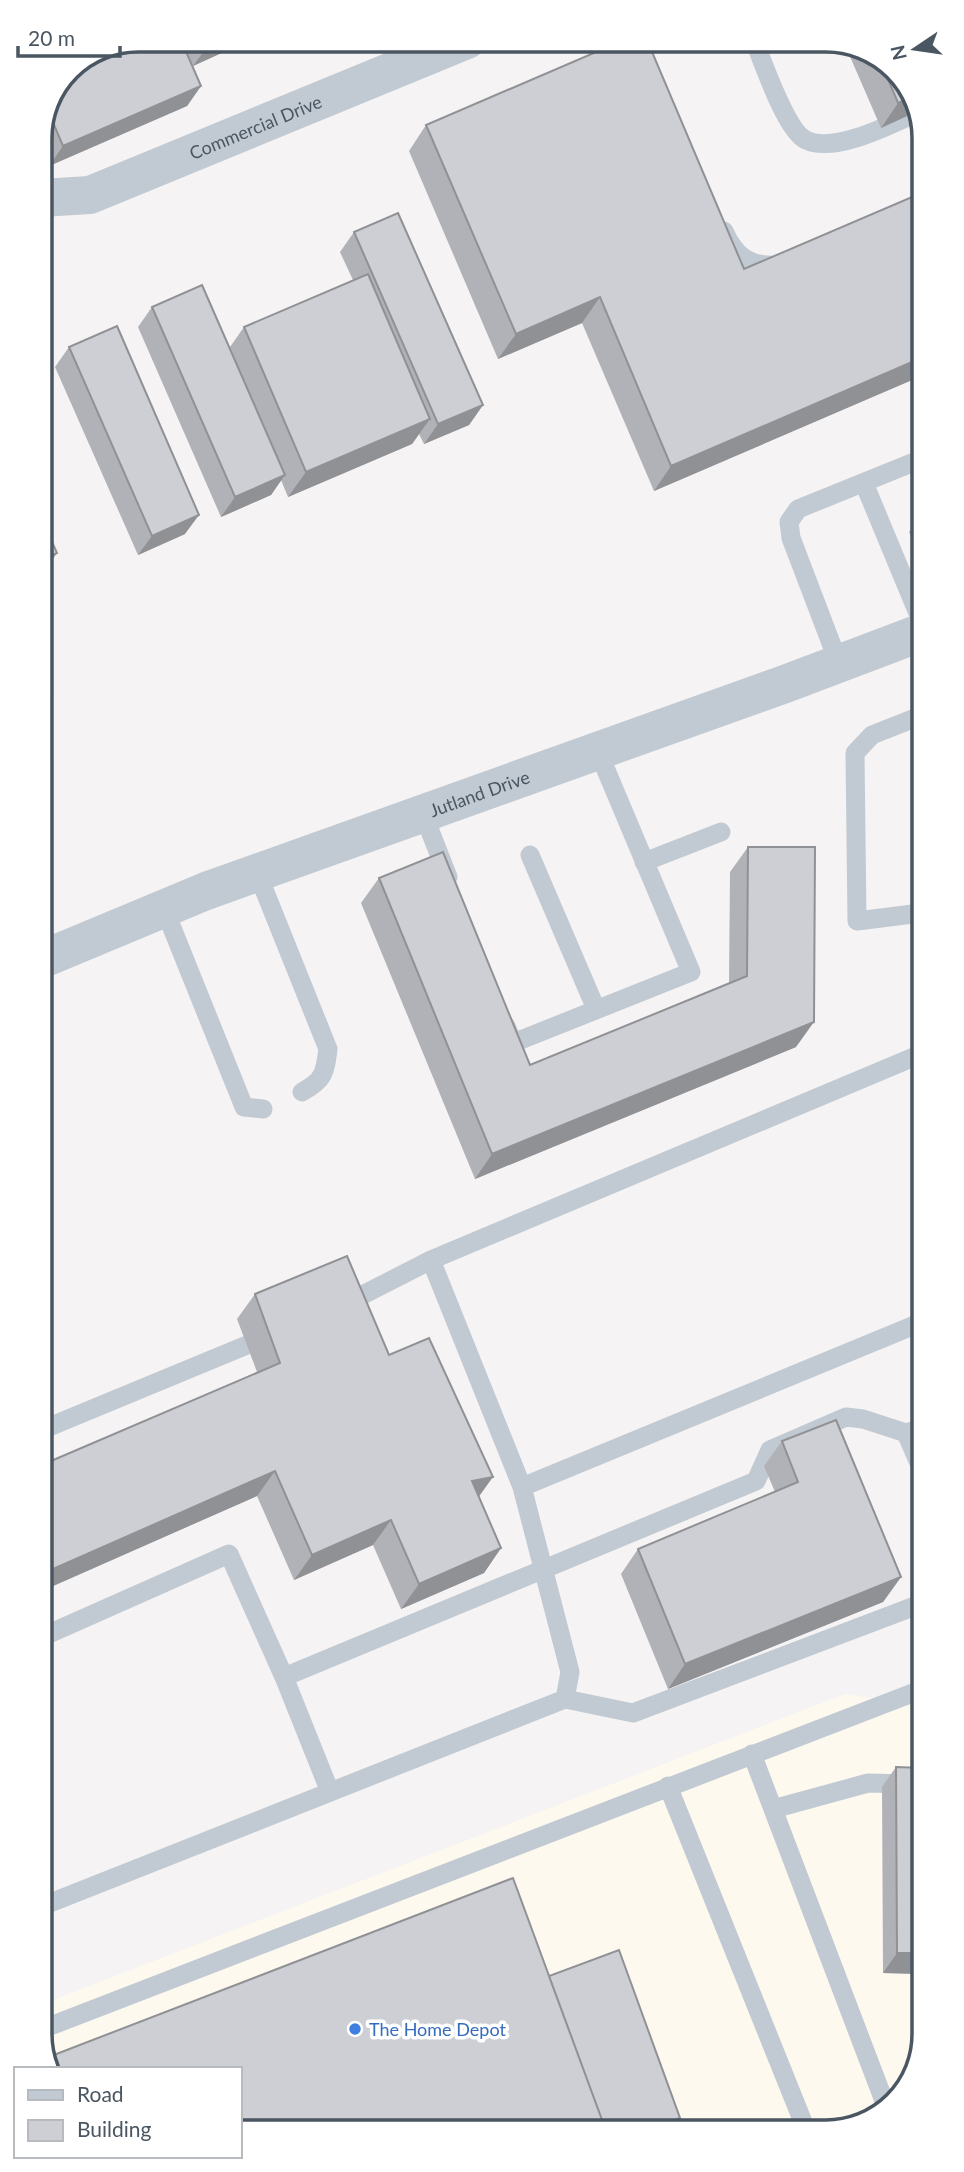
<svg xmlns="http://www.w3.org/2000/svg" width="964" height="2172" font-family="Lato,sans-serif">
<style>
.commercial{fill:#fdf9ef}
.lines{fill:none;stroke-linecap:round;stroke-linejoin:round}
.lane{stroke:#c1cad2;stroke-width:19}
.street{stroke:#c1cad2;stroke-width:38}
.wall{fill:#b0b2b7}
.shaded-wall{fill:#909195}
.building{fill:#cdcfd5;stroke:#909195;stroke-width:2}
.shop-dot{fill:#3f7fe0;stroke:#fff;stroke-width:2.5}
.labels{text-anchor:middle;dominant-baseline:central;stroke-width:7;stroke-linejoin:round;paint-order:stroke}
.street-label{font-size:18px;fill:#4a5661;stroke:#fff}
.shop-label{font-size:18px;fill:#366cbe;stroke:#fff;text-anchor:start}
.rim{fill:none;stroke:#4a5661;stroke-width:3.5}
</style>
<rect width="100%" height="100%" fill="#f5f3f3"/>
<path class="commercial" d="M845,1694L923,1706L924,2034L904,2093L858,2126L240,2131V2069H48L46,2066L45,2003Z"/>
<g class="lines">
<path class="lane" d="M754,40C763,62 786,131 806,140C834,154 892,124 918,112
M724,231C735,257 751,267 778,265
M864,483L920,618
M839,664L791,538L789,522L798,509L919,460
M920,716L872,735L855,753L857,921L921,913
M423,813L448,877
M530,855L596,1009
M644,862L721,832
M257,872L328,1049C325,1073 324,1080 302,1092
M164,908L244,1107L263,1109
M506,1026L513,1043L691,972L598,751
M431,1260L522,1487L922,1322
M341,1306L431,1260L921,1054
M922,1428L906,1433L922,1470
M44,1429L247,1345
M522,1487L570,1672L565,1699
M44,1636L229,1554L284,1677L330,1792
M284,1677L756,1481L770,1450L846,1417L863,1419L906,1433
M752,1754L886,2106
M668,1786L805,2127
M773,1809L868,1783L908,1784
M45,1905L565,1699L633,1713L923,1603
M45,2028L923,1689"/>
<g class="street">
<path id="s1" d="M41,198L90,195L467,40"/>
<path id="s2" d="M43,959L206,891L785,684L920,633"/>
</g>
</g>
<path class="wall" d="M138,40H250L193,66L201,86L187,106L49,166L40,144V132L69,69Z
M845,45L886,61L918,106V111L881,128Z
M426,125L744,269L919,194V377L654,491L582,323L498,359L409,151Z
M354,232L483,405L469,425L424,444L419,434L412,444L288,497L281,480L271,495L221,517L138,327L152,307L230,347L244,327L353,280L340,252Z
M69,347L185,534L138,555L55,367Z
M920,515V557L909,532L918,520L917,518Z
M748,847L796,1047L475,1179L361,903L379,878L530,1065L729,983L730,872Z
M255,1294L389,1355L479,1497L501,1548L484,1573L401,1609L373,1545L294,1580L257,1496L44,1590V1464L257,1372L237,1319Z
M782,1441L901,1577L883,1602L668,1689L621,1574L638,1549L775,1492L764,1466Z
M896,1767L924,1974L883,1973L882,1787Z"/>
<path class="shaded-wall" d="M212,40H250L193,66Z
M201,86L187,106L49,166L63,146Z
M912,97L918,106V111L881,128L898,103Z
M600,297L582,323L498,359L516,334Z
M919,359V377L654,491L671,466Z
M483,405L469,425L424,444L438,424Z
M430,419L412,444L288,497L306,472Z
M285,475L271,495L221,517L235,497Z
M199,515L185,534L138,555L152,536Z
M57,553L43,573L42,574V560Z
M814,1022L796,1047L475,1179L492,1154Z
M275,1471L257,1496L44,1590V1573Z
M493,1477L475,1502L472,1481Z
M391,1520L373,1545L294,1580L312,1555Z
M501,1548L484,1573L401,1609L419,1584Z
M901,1577L883,1602L668,1689L685,1664Z
M897,1953H924V1974L883,1973Z
M680,2118L675,2125L666,2128H651Z"/>
<path class="building" d="M138,40H181L201,86L63,146L49,113L69,69Z
M624,40H647L744,269L919,194V359L671,466L600,297L516,334L426,125Z
M879,58L886,61L912,97L898,103Z
M398,213L483,405L438,424L354,232Z
M368,274L430,419L306,472L244,327Z
M202,285L285,475L235,497L152,307Z
M117,326L199,515L152,536L69,347Z
M41,517L57,553L42,560Z
M748,847H815L814,1022L492,1154L379,878L443,852L530,1065L747,976Z
M347,1256L389,1355L429,1338L493,1477L472,1481L501,1548L419,1584L391,1520L312,1555L275,1471L44,1573V1464L280,1363L255,1294Z
M836,1420L901,1577L685,1664L638,1549L798,1482L782,1441Z
M896,1767L923,1768L924,1953H897Z
M513,1878L605,2128L240,2131V2069H48L46,2066V2058Z
M619,1950L680,2118L651,2128H605L549,1976Z"/>
<circle class="shop-dot" cx="355" cy="2029" r="7"/>
<g class="labels">
<g class="street-label">
<text stroke="none"><textPath href="#s1" startOffset="228">Commercial Drive</textPath></text>
<text stroke="none"><textPath href="#s2" startOffset="467">Jutland Drive</textPath></text>
</g>
<g class="shop-label">
<text x="369" y="2029">The Home Depot</text>
</g>
</g>
<path d="M0 0H964V2172H0ZM138 52H826A86 86 0 0 1 912 138V2034A86 86 0 0 1 826 2120H138A86 86 0 0 1 52 2034V138A86 86 0 0 1 138 52Z" fill="#fff" fill-rule="evenodd"/>
<path class="rim" d="M138 52H826A86 86 0 0 1 912 138V2034A86 86 0 0 1 826 2120H138A86 86 0 0 1 52 2034V138A86 86 0 0 1 138 52Z"/>
<rect x="14" y="2067" width="228" height="91" fill="#ffffff" stroke="#b7bbc0" stroke-width="2"/>
<rect x="28" y="2090" width="35" height="10" fill="#c1cad2" stroke="#b7bbc0" stroke-width="2"/>
<text x="77" y="2102" font-size="21" fill="#4a5661">Road</text>
<rect x="28" y="2120" width="35" height="21" fill="#cdcfd5" stroke="#b7bbc0" stroke-width="2"/>
<text x="77" y="2137" font-size="21" fill="#4a5661">Building</text>
<g transform="translate(915 49) rotate(257)" stroke="#ffffff" stroke-width="5" paint-order="stroke">
<path d="M0-5L12 26L0 18L-12 26Z" fill="#4a5661"/>
<text y="-10" font-size="19" font-weight="bold" text-anchor="middle" fill="#4a5661">N</text>
</g>
<path d="M18 46v10h102v-10" fill="none" stroke="#4a5661" stroke-width="3.5"/>
<text x="28" y="46" font-size="21" fill="#4a5661" stroke="#ffffff" stroke-width="5" paint-order="stroke">20 m</text>
</svg>
